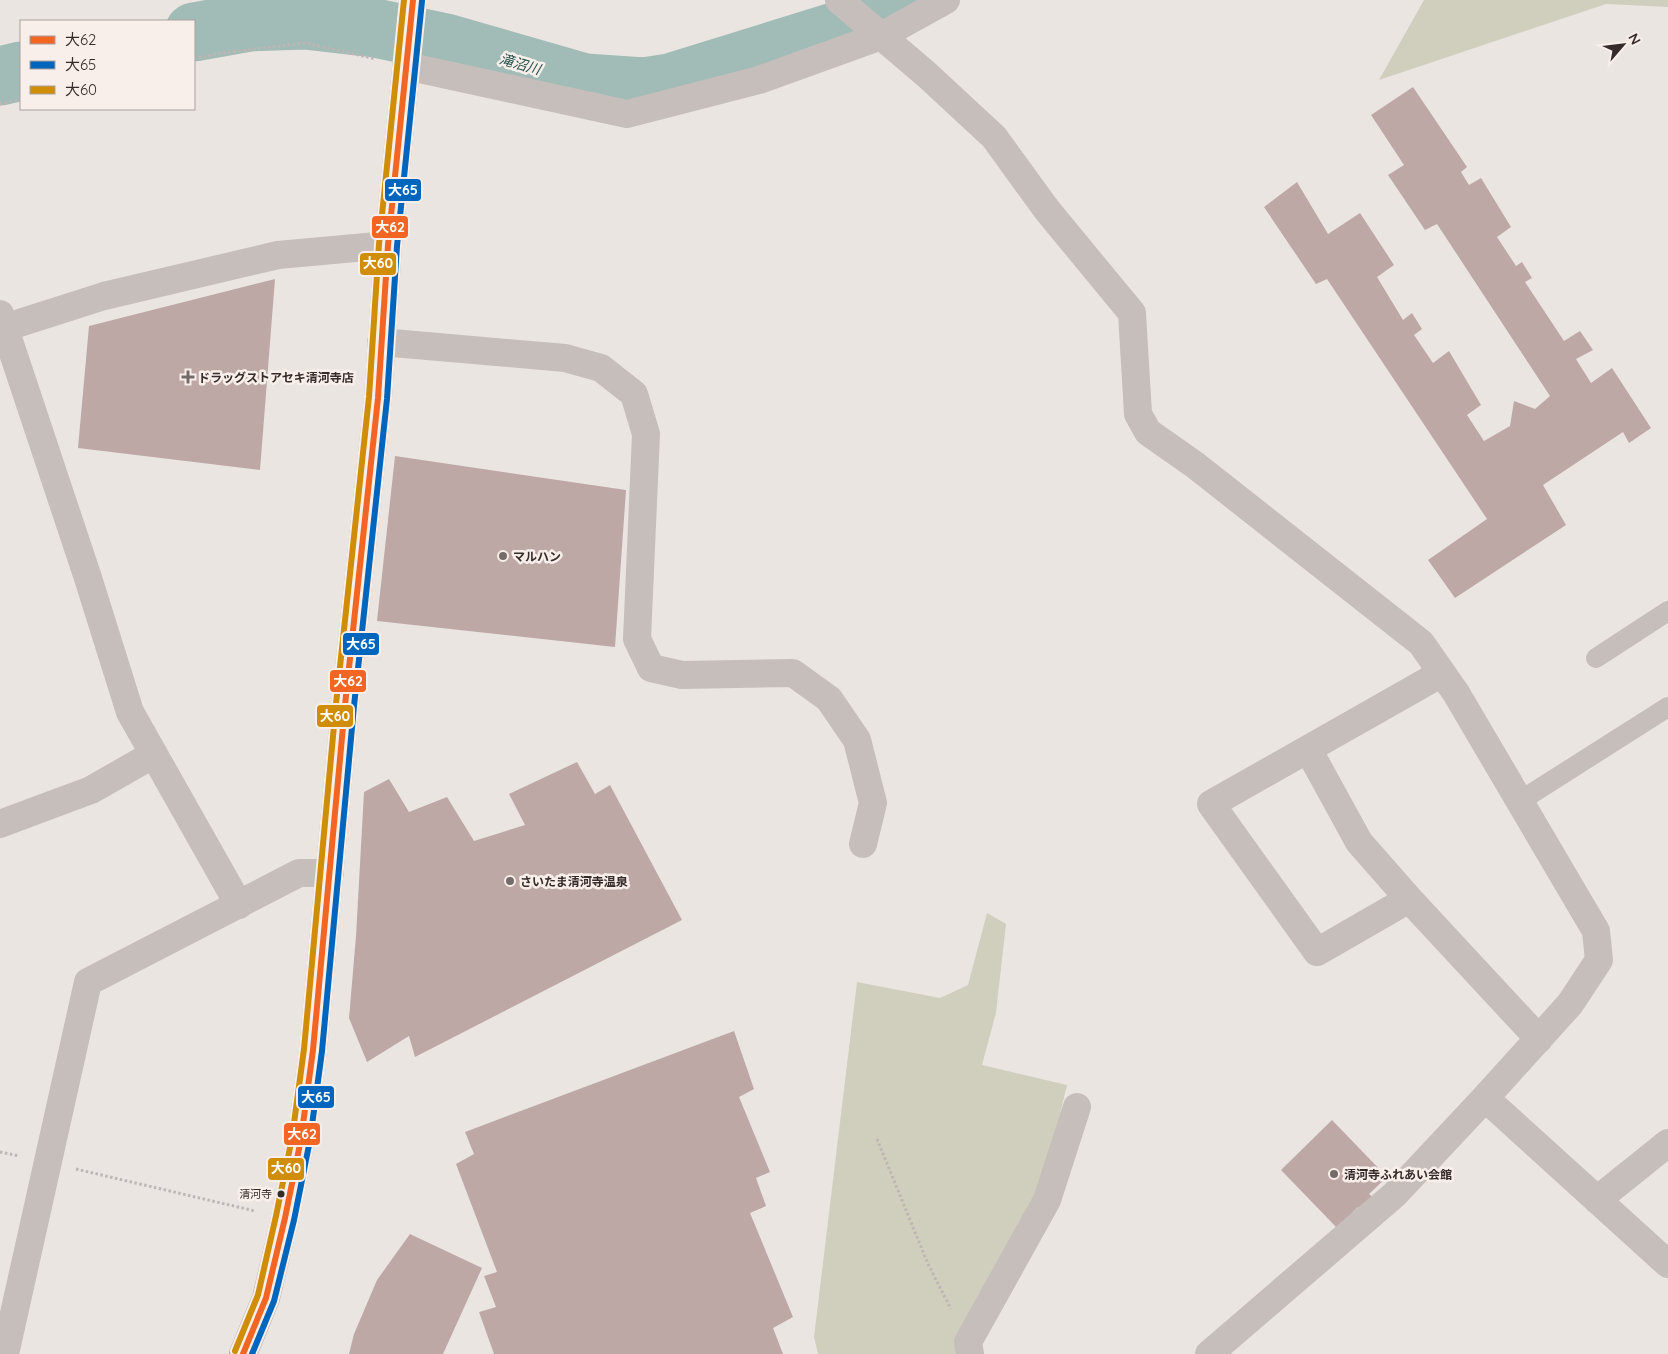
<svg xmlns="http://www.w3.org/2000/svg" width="1668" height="1354" font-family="Quicksand,'Noto Sans JP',sans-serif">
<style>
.green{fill:#d0cfbe}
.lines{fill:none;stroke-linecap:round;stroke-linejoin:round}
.river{stroke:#a1bbb6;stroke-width:59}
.building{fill:#bda8a6}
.path{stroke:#bdb6b4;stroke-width:3;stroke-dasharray:2.5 2.5;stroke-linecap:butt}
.service{stroke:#c5bebb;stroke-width:20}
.minor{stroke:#c5bebb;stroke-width:28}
.secondary{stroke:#b5aeac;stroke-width:28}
.bus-1-casing{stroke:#f8efea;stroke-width:10}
.bus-2-casing{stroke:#f8efea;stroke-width:10}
.bus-3-casing{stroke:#f8efea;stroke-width:10}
.bus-1{stroke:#f26522;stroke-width:6}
.bus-2{stroke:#0065bd;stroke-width:6}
.bus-3{stroke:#d08d08;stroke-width:6}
.poi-dot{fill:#756c6a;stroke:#f8efea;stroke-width:2}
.bus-dot{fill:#352b2a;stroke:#f8efea;stroke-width:2}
.labels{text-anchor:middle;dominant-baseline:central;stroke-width:5;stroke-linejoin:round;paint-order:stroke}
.bus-label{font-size:11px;fill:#352b2a;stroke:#f8efea;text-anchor:end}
.poi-label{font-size:12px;font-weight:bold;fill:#352b2a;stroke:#f8efea;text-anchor:start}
.water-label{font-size:14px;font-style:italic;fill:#24524b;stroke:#f8efea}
.line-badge{stroke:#f8efea;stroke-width:2}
.badge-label{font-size:14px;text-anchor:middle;font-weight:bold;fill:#fff}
</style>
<rect width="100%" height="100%" fill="#ebe5e2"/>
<path class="green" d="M1424,0H1668V7L1606,4L1379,80Z
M987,913L1006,924L996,1013L982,1065L1067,1085L1040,1197L962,1354H818L814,1337L857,982L940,998L968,985Z"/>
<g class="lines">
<path class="river" d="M872,13L896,0
M194,32L250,22L305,20L375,28L446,43L585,83L644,87L670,83L841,30
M0,76L21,71"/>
</g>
<path class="building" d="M1413,87L1467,167L1461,172L1469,185L1481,178L1511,227L1497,237L1516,266L1522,262L1532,278L1525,282L1564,341L1580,331L1593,350L1576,359L1591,383L1612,368L1651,428L1629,443L1623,432L1543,485L1566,525L1455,598L1428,560L1487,519L1327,279L1316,284L1264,207L1297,182L1328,234L1360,213L1394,265L1377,277L1403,320L1412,313L1422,329L1414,335L1433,363L1449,351L1481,405L1467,415L1484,441L1510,426L1514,401L1535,409L1550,396L1437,224L1425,230L1388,175L1404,165L1371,115Z
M275,279L260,470L78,448L89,326Z
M395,456L626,490L615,647L377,621Z
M577,762L595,794L610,785L682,920L415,1057L409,1036L367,1062L349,1018L356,936L364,792L389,779L409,812L447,797L474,841L525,825L509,794Z
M734,1031L754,1089L739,1097L770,1172L756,1178L766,1206L750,1213L793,1317L773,1328L783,1354H494L479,1312L496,1307L484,1276L497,1272L456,1164L474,1154L465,1132Z
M1332,1120L1387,1177L1369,1194L1376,1200L1363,1212L1358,1207L1337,1228L1281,1170Z
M410,1234L482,1268L443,1354H349L354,1334L377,1280Z"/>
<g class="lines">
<path class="path" d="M194,59L215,54L305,43L376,59
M0,104L21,99
M877,1139L928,1264L951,1309
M0,1152L19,1156
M76,1169L255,1211"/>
<path class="service" d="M1596,658L1668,611
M1520,801L1668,707"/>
<path class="minor" d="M839,0L926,74L994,137L1047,210L1132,313L1138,414L1148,432L1195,465L1421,643L1456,693L1596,931L1599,960L1570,1004L1485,1098L1394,1195L1209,1354
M406,66L627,114L759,80L881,36L946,0
M0,314L88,578L130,712L239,905
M4,328L104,296L278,255L388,245
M381,342L565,358L601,368L634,394L646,434L637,639L651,668L682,675L793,673L829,699L857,740L873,803L863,844
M1442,673L1211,804L1317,952L1409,899L1539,1039
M1308,749L1359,842L1409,899
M0,824L91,790L154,754
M1485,1098L1668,1264
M1597,1200L1668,1143
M5,1354L88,982L299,873H330
M970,1354L968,1342L1047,1200L1077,1107"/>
<path class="secondary" d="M243,1354L266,1298L285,1218L301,1139L313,1050L345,705L378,398L388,245L413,0"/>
<g class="bus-1-casing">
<path id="bus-1" d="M243,1354L266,1298L285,1218L301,1139L313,1050L345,705L378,398L388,245L413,0"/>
</g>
<g class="bus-2-casing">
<path id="bus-2" d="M252,1354L274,1301L294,1220L310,1140L322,1051L354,706L387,399L397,246L422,1"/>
</g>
<g class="bus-3-casing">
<path id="bus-3" d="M235,1351L258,1295L276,1216L292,1138L304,1049L336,704L369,397L379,244L404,0"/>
</g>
<use href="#bus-1" class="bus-1"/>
<use href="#bus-2" class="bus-2"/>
<use href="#bus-3" class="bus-3"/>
</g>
<g class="poi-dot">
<path d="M185.5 369.5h5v5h5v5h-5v5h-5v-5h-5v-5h5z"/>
<circle cx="503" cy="556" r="5"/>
<circle cx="510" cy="881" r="5"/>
<circle cx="1334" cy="1174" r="5"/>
</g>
<circle class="bus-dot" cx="281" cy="1194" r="4.5"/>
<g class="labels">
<g class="bus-label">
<text x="272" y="1194">清河寺</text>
</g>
<g class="poi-label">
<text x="198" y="377">ドラッグストアセキ清河寺店</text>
<text x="513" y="556">マルハン</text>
<text x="520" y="881">さいたま清河寺温泉</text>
<text x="1344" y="1174">清河寺ふれあい会館</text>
</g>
<g class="water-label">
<text transform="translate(520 64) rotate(16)">滝沼川</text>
</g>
</g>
<g class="line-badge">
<rect x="384" y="178" width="38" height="24" rx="5" fill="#0065bd"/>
<rect x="371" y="215" width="38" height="24" rx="5" fill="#f26522"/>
<rect x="359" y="252" width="38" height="24" rx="5" fill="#d08d08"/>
<rect x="342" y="632" width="38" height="24" rx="5" fill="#0065bd"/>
<rect x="329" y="669" width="38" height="24" rx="5" fill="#f26522"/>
<rect x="316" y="704" width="38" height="24" rx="5" fill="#d08d08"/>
<rect x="297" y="1085" width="38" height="24" rx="5" fill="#0065bd"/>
<rect x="283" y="1122" width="38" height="24" rx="5" fill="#f26522"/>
<rect x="267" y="1157" width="38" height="24" rx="5" fill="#d08d08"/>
</g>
<g class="badge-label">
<text x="403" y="195">大65</text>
<text x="390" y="232">大62</text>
<text x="378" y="268">大60</text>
<text x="361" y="649">大65</text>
<text x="348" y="686">大62</text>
<text x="335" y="721">大60</text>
<text x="316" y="1102">大65</text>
<text x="302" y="1139">大62</text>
<text x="286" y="1173">大60</text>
</g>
<rect x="20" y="20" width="175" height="90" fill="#f8efea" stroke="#aaa19d"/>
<rect x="30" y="36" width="25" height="8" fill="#f26522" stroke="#aaa19d"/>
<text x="65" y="45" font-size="15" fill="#352b2a">大62</text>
<rect x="30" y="61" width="25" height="8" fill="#0065bd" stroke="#aaa19d"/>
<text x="65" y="70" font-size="15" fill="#352b2a">大65</text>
<rect x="30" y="86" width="25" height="8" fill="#d08d08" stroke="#aaa19d"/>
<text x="65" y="95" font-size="15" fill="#352b2a">大60</text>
<g transform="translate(1623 45) rotate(62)" stroke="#f8efea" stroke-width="4" paint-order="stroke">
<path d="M0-4L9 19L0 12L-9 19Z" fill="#352b2a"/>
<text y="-8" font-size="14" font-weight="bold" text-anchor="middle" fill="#352b2a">N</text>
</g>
</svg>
